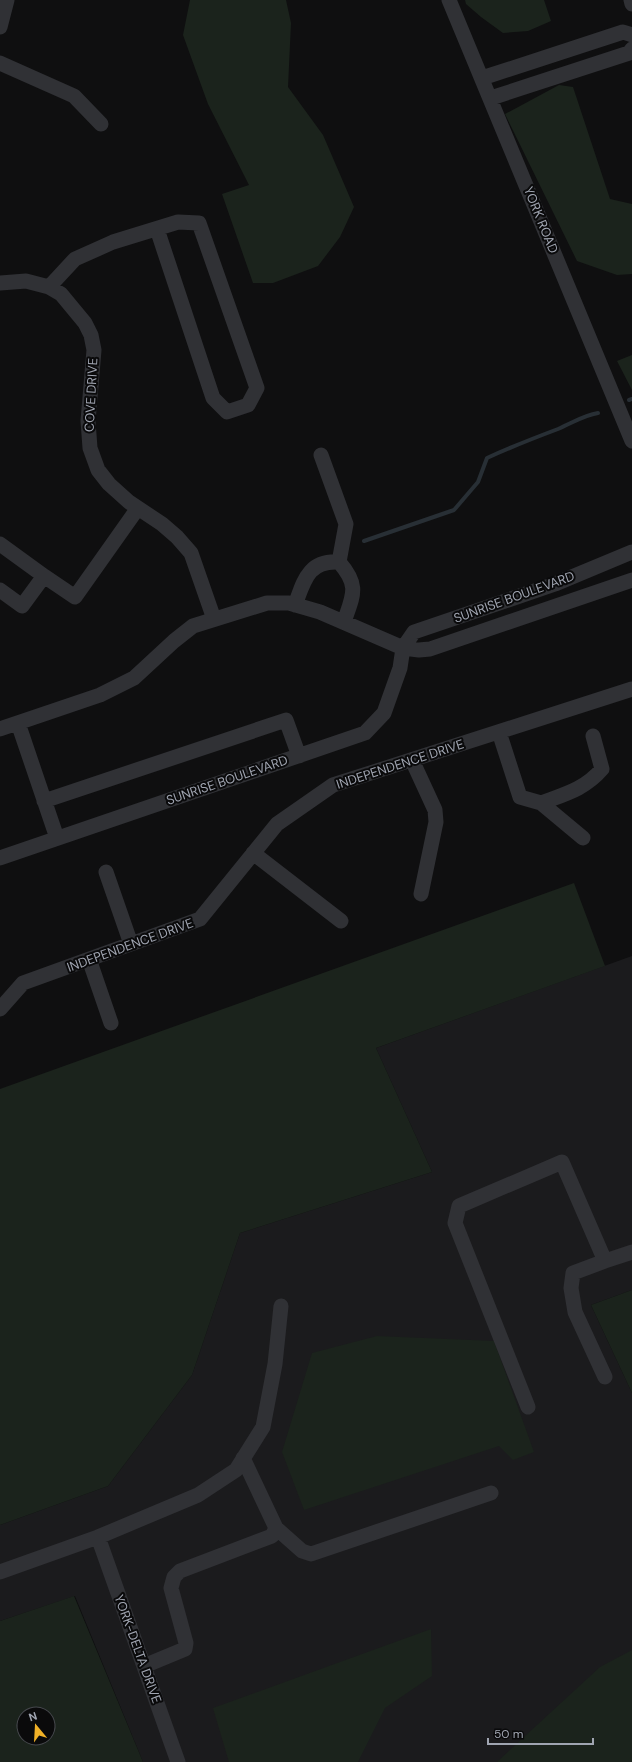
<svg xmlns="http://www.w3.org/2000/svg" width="632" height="1762" font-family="'DM Sans',sans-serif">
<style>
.built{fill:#1b1b1d}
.green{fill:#1b231c;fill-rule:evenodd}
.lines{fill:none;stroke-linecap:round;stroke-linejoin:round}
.stream{stroke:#282f35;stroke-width:4}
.minor{stroke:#303135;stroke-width:15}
.labels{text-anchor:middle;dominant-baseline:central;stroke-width:4;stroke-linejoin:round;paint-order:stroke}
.street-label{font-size:13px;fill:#a0a5b1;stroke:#0a0a0b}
</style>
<rect width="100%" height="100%" fill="#0f0f10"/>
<path class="built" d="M632,956V1290L591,1305L632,1393V1762H143L75,1596L0,1621V1525L108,1486L192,1375L240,1233L432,1172L376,1048Z"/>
<path class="green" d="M190,0H286L291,23L288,87L323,135L354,207L340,237L318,266L273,283H253L222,194L249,185L208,104L183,35Z
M465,0H544L551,21L528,31L503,33L481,17L466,4Z
M559,85L573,87L610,199L632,204V274L617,275L577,261L505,114Z
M632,355V390L617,361Z
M574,883L605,966L376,1048L432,1172L240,1233L192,1375L108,1486L0,1525V1089Z
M632,1290V1393L591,1305Z
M377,1336L494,1341L534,1452L513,1460L499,1446L304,1510L282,1452L312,1353Z
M74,1596L143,1762H0V1621ZM24,1714H48V1738H24Z
M431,1629L432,1676L385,1708L358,1762H229L213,1708Z
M632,1650V1762H497L600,1667Z"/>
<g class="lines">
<path class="stream" d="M629,400L632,399
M364,541L454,510L478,482L487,458C511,447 534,438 558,429C572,423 584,415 598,413"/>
<path class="minor" d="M449,0L632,441
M631,0L632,4
M0,27L7,0
M0,63L74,96L101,124
M482,78L623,32L632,35
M491,98L629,53L632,49
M0,283L26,281L49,287L61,294L85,323L91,335L94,350L88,421L90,448L98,470L109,484L129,502L162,524L177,537L191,553L214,619
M49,287L75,259L113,242L178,222L199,223L257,388L248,405L227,412L213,398L157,229
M321,455L346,524L339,562
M0,544L44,576
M0,590L22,606L44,576L75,597L138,508
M295,605C304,581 308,560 339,562C360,586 353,595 344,622
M18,723L57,838
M0,729L100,695L134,678L174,641L193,626L267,603H289L320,612L403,648L419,650L430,649L632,580
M499,732L520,797L541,803L583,838
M412,760L435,810L436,822L421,894
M44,801L286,720L299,756
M541,803C565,794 585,789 602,769L593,736
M253,853L341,921
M0,858L365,733L384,713L400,668L403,648L414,632L555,584L632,552
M106,872L131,944
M89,959L111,1023
M0,1009L23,983L200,919L277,824L333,785L632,689
M605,1261L573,1273L571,1288L575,1312L605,1377
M528,1407L455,1223L459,1206L562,1162L605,1261L632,1252
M276,1528L302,1551L311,1554L491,1493
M98,1537L198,1495L236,1470L263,1427L275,1364L281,1306
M0,1572L98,1537L178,1762
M144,1666L185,1649L186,1643L171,1588L174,1577L180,1571L272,1536L276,1528L243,1458"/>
</g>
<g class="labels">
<g class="street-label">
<text transform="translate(541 220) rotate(68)">YORK ROAD</text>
<text transform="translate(91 395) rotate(-87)">COVE DRIVE</text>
<text transform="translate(514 597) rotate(-20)">SUNRISE BOULEVARD</text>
<text transform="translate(400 764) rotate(-18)">INDEPENDENCE DRIVE</text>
<text transform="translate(227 780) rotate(-19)">SUNRISE BOULEVARD</text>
<text transform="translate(130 945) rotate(-20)">INDEPENDENCE DRIVE</text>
<text transform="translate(138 1649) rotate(70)">YORK-DELTA DRIVE</text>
</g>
</g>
<g transform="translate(36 1726) rotate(342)"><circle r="19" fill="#0a0a0b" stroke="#46484d"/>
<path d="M0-3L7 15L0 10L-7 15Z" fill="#f0b127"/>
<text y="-6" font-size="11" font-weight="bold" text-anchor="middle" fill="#a0a5b1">N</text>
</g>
<path d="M488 1738v6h105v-6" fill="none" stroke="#a0a5b1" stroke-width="2"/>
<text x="494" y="1738" font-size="12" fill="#a0a5b1" stroke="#0a0a0b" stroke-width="3" paint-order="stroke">50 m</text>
</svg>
